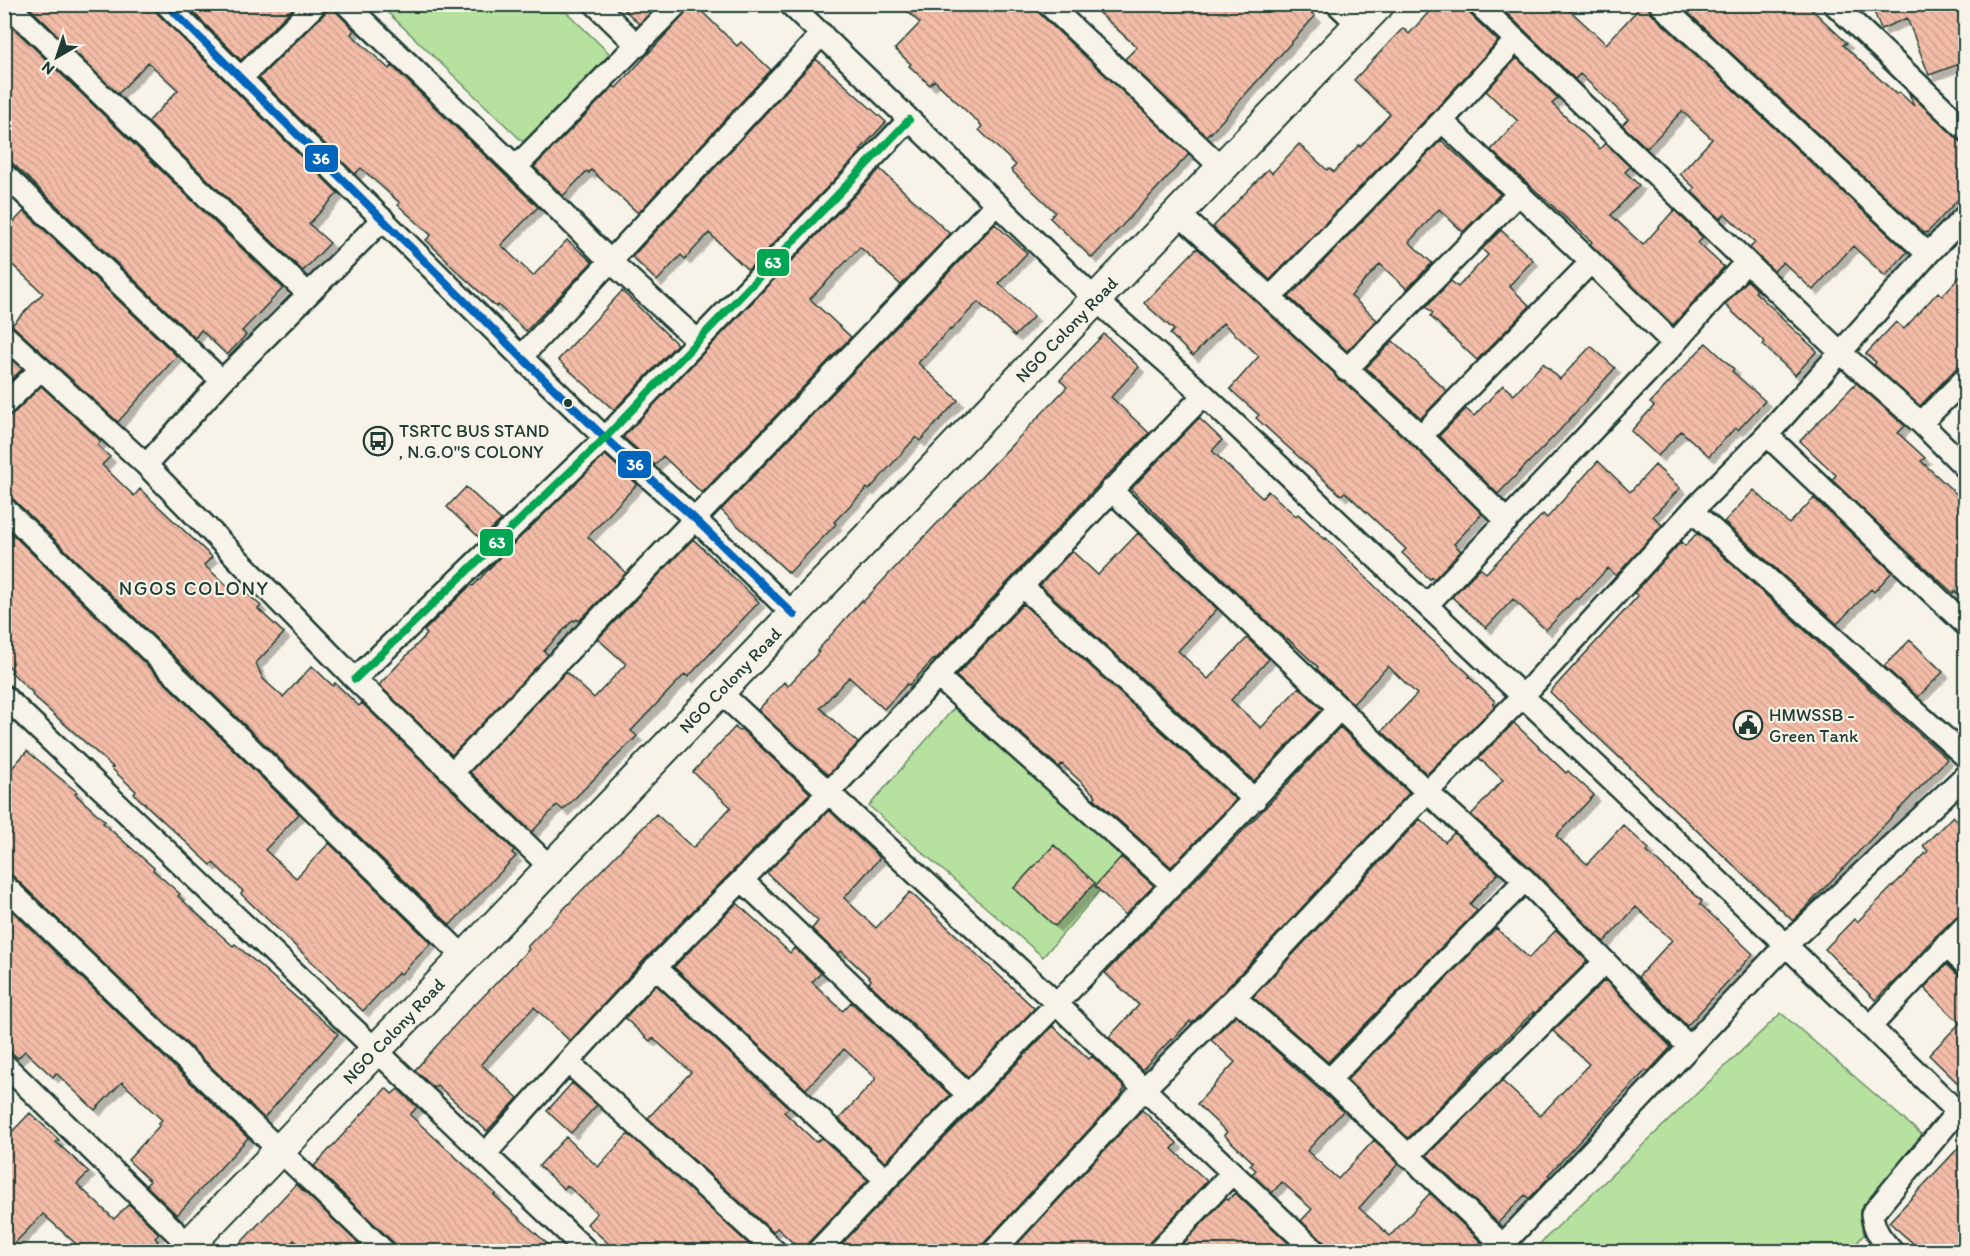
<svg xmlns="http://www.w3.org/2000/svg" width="1970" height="1256" font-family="Itim,sans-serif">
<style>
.green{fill:#b6e19e;stroke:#6a8f69;stroke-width:1.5}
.building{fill:url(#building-back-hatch);stroke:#1f3d34;stroke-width:1.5;filter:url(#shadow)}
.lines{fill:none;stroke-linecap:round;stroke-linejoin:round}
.street-casing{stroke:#1f3d34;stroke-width:26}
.secondary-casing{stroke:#1f3d34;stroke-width:34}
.street{stroke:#f7f3e8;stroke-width:21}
.secondary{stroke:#f7f3e8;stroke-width:30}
.bus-1-casing{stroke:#f7f3e8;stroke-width:12}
.bus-2-casing{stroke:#f7f3e8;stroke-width:12}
.bus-1{stroke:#0065bd;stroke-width:8}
.bus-2{stroke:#00a651;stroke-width:8}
.bus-dot{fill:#1f3d34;stroke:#f7f3e8;stroke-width:2}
.labels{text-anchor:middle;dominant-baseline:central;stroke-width:4.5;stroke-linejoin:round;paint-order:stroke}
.street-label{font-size:18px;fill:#1f3d34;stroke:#f7f3e8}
.poi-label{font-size:18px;fill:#1f3d34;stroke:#f7f3e8;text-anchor:start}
.neighbourhood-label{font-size:20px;letter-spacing:1.5px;fill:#1f3d34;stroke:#f7f3e8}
.line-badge{stroke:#f7f3e8;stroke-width:2}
.badge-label{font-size:16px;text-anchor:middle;font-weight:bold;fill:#fff}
</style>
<defs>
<pattern id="building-back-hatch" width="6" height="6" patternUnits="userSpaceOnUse" patternTransform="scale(1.5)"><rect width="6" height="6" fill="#f3bca7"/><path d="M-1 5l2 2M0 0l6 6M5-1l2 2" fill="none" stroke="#d0a290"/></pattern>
<filter id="shadow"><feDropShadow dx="5.5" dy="5.5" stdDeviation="0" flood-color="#0004"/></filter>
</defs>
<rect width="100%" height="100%" fill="#f7f3e8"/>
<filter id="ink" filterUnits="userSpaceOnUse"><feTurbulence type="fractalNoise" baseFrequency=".0167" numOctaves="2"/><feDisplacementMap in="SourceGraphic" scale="12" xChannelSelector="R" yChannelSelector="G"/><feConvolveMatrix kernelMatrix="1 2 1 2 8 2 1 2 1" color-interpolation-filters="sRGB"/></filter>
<g filter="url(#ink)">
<path class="green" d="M380,5H559L610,54L523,142Z
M954,708L1128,858L1043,957L869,806Z
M1781,1013L1935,1146L1857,1243L1866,1251L1531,1252Z"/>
<path class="building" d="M26,4H154L157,13L338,193L309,224L330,243L303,271L148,122L178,90L148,62L118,94Z
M185,4H297L241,60Z
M329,4L354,30L351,34L389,69L392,66L538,207L501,245L533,276L567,240L592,262L526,331L498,305L496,307L447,262L448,261L426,240L431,235L398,205L400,203L361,168L355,174L259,78L325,13Z
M619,4H659L639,24Z
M689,4H694L737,46L741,42L771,70L638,213L591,170L589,173L587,171L563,196L534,167L614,86L616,88L686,13Z
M900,4H1036L1039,13L1189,154L1092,258L1050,218L1055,212L1011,170L1016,165L979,130L982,126L934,80L930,85L909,66L911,64L895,49L920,23Z
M1089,4H1301L1315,16L1211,133L1210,132L1206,136L1125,59L1137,47Z
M1436,4H1466L1469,13L1498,41L1433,112L1270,280L1213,227L1268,169L1272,173L1299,144L1327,170L1329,168L1334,172L1359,145L1360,147L1390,114L1354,80L1403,28L1409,34Z
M1497,4H1563L1606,44L1643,4H1648L1651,13L1907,252L1885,276L1853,246L1813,290L1783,262L1774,271L1750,248L1755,242L1725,214L1720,219L1692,192L1695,188L1680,174L1712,139L1682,111L1647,148L1622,125L1628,119L1580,74L1575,79Z
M1679,4H1806L1847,43L1843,45L1896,94L1899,92L1914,106L1909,93L1965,146V192L1927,233L1926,232L1924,233Z
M1871,4H1961L1965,17V62L1929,75L1907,18L1881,29Z
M4,19L283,288L242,331L246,335L227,355L201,330L195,338L4,155Z
M1517,58L1558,98L1552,104L1600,149L1605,143L1630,167L1625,172L1639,185L1611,215L1643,245L1674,210L1703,238L1698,243L1724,267L1673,325L1590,244L1592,242L1491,150L1518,121L1486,91Z
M816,59L886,122L860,150L862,151L748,270L709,233L685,259L681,255L657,281L632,257Z
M1441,140L1500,194L1463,232L1439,209L1409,242L1432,263L1407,289L1380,264L1351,296L1377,320L1347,351L1289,297Z
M880,169L950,234L901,285L860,247L810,299L851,337L702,493L663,456L655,465L623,437Z
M24,211L177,356L118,422L12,325L43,293L4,257V232Z
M995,224L1027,253L999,283L1034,316L1015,336L978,302L951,330L950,329L918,363L958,400L920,441L916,437L869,490L867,488L834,522L836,524L789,573L721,510Z
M1501,230L1533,260L1509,286L1530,306L1477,360L1430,316L1433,313L1426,307L1451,281L1458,287L1488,255L1482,249Z
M1197,248L1334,373L1338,379L1344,382L1412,445L1482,514L1454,544L1461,551L1434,579L1432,577L1430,579L1402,553L1406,549L1345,492L1341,495L1256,418L1259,415L1230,389L1259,356L1223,323L1193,356L1170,334L1174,330L1144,303Z
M1965,271V359L1920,406L1874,365L1876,362L1866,354L1896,322L1904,329L1938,292L1942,296Z
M1747,280L1757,290L1755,292L1781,316L1780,317L1817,351L1795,375L1763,345L1765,342L1725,305Z
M622,291L677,344L614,410L558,360Z
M1104,334L1139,367L1111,397L1149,433L1101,482L935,660L934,659L909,685L907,684L884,709L849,677L820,708L858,743L828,775L758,710L784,682L788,686L819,652L817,651L862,600L863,602L887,576L1067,387L1060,380Z
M1393,341L1447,391L1421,418L1366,368Z
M1706,343L1734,369L1732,371L1765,401L1738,430L1735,428L1709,456L1681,431L1658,456L1631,431L1654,406L1650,403Z
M1591,346L1615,368L1559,431L1498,494L1439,436L1466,409L1474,416L1503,385L1514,395L1543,363L1560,379Z
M4,353L22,369L4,387Z
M1856,383L1905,426L1898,433L1925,458L1921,461L1965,502V601L1955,591L1953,593L1910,554L1832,480L1836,475L1800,441Z
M41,386L101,441L97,445L110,457L102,465L134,496L140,489L212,557L204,565L235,593L240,587L261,606L258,609L284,633L256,663L263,679L283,697L312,666L333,686L335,683L359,706L362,703L514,850L512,853L516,856L450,925L13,499L4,496V417L13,414Z
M1199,418L1222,440L1212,451L1262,498L1268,491L1296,516L1298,514L1325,539L1326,538L1394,605L1470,675L1469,677L1495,701L1493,704L1495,706L1427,774L1382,731L1417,694L1388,666L1353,704L1317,669L1318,667L1288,639L1286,640L1131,489Z
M605,455L637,484L588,537L626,573L579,621L577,619L575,621L573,620L544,651L548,655L452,755L379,685L427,634L424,631L471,585L473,586L500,557Z
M1598,461L1630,492L1655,465L1680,488L1653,516L1662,525L1616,576L1608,568L1578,600L1576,598L1546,630L1513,599L1486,628L1452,597L1480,568L1486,573L1543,514L1547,518Z
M466,487L501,520L481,539L447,507Z
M1754,490L1789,524L1814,498L1892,572L1874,592L1871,589L1837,624L1724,522Z
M5,527L299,814L265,850L296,878L329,843L431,943L401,974L399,972L363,1011L241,894L243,891L213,863L211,865L134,794L136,791L111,768L113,767L32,695L33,693L11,672L13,670L4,662Z
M1138,533L1217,609L1178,651L1208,679L1247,638L1269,659L1231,700L1261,728L1299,687L1322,709L1254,781L1040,585L1072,551L1098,575Z
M1697,533L1947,759L1793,921L1550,692L1638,596L1634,593L1681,542L1685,546Z
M693,539L759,602L688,677L685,674L631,731L637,736L563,810L557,805L532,832L470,772L566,672L594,698L626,664L598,639Z
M1023,604L1236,800L1171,867L1094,798L1096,796L1062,764L1059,767L956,676Z
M1910,640L1943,672L1918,697L1884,666Z
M1514,723L1566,773L1568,771L1594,795L1556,836L1587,864L1623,825L1649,849L1647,852L1702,901L1700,904L1753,954L1687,1026L1638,977L1672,940L1636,907L1604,942L1534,871L1471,815L1503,780L1479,758Z
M735,727L739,731L741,729L810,793L646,958L570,1041L534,1007L481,1064L518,1098L487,1131L437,1085L434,1088L415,1070L474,1004L475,1005L529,949L527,947L551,922L656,814L693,848L731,807L693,772Z
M1340,727L1409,793L1226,989L1192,1023L1190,1021L1172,1040L1171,1039L1142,1070L1109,1037L1139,1005L1105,973L1264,809Z
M27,751L77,792L75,794L105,821L103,823L154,868L153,870L180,894L178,896L202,918L233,946L235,944L338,1034L264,1118L13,876L4,873V777Z
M829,810L880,858L844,898L876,928L910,892L1033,1007L1034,1009L968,1077L869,983L871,980L870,978L841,951L838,954L812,929L818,921L767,873Z
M1953,816L1965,828V913L1957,916L1936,936L1905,971L1875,1000L1825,949L1854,919L1857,922L1928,851L1923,846Z
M1420,819L1445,842L1454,833L1498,873L1470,904L1477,911L1328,1062L1253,997Z
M1054,845L1095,883L1055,926L1014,888Z
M1121,857L1154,886L1125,915L1095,886Z
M4,903L248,1138L177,1215L146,1185L150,1181L128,1160L160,1125L158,1124L162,1120L122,1082L95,1110L56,1073L53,1077L25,1051L18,1058L4,1046Z
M737,903L790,953L794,948L821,973L812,982L843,1011L851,1002L950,1095L885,1162L839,1119L875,1080V1077L844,1049L806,1089L674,967Z
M1496,928L1529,958L1556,930L1586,960V963L1534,1014L1533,1012L1408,1138L1347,1080Z
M1947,964L1958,975L1965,977V1090L1929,1055L1960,1023L1924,988Z
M1605,980L1671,1047L1648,1072L1646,1070L1548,1175L1550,1176L1529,1199L1525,1195L1498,1223L1427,1155L1502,1081L1540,1116L1589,1064L1553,1031Z
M656,985L789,1108L784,1112L816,1142L822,1138L868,1180L808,1243L805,1251H802L777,1228L773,1232L648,1118L691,1072L653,1038L650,1041L625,1018Z
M1236,1015L1343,1111L1307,1151L1338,1179L1374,1140L1397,1162L1398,1164L1359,1208L1390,1236L1430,1193L1481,1242L1472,1251H1328L1325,1243L1301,1221L1312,1209L1282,1182L1272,1193L1252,1174L1256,1170L1250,1165L1253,1162L1224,1135L1227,1132L1197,1104L1235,1062L1211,1040Z
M1053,1026L1089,1059L1092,1056L1125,1088L1122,1092L1123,1093L984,1243L981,1251H835Z
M572,1083L597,1105L571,1133L547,1111Z
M386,1088L392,1094L398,1089L417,1107L410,1115L496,1194L494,1195L555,1251H397L394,1243L314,1166Z
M1142,1110L1177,1143L1172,1149L1207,1181L1149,1243L1146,1250L1144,1251H1011Z
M30,1113L59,1140L56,1142L89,1172L77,1184L114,1219L129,1204L159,1234L155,1238L158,1241L148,1251H84L43,1214L7,1251H4V1140Z
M627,1135L631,1136L756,1251H617L587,1224L597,1213L567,1185L564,1189L539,1166L566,1137L598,1167Z
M1965,1141V1251H1922L1889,1222Z
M296,1184L366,1251H307L294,1240L284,1251H233Z
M1235,1193L1255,1212L1297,1251H1190L1182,1245L1226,1198L1228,1200Z"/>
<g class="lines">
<g class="street-casing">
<path id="street" d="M7,4L308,294
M166,4L521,357L605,438L695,519L794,615
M346,4L516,167L610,261L698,341
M595,4L638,46
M790,4L1096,300L1204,395L1786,945L1966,1120
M1048,4L1222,168
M1337,4L1359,25
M1478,4L1516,40L1841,353L1921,423L1966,468
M1660,4L1928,254
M1834,4L1966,130
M1516,40L1442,121L1591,262L1674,344
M241,78L316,4
M516,167L677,4
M4,174L222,381
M1179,214L1421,436L1507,521
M1270,298L1442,121
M4,335L146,465L355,679L551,868
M521,357L822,34
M1346,370L1519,193
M4,405L41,369
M1921,423L1966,378
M1767,435L1966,625
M1421,436L1591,262
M146,465L222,381L383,219
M1111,490L1427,792L1525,880L1689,1047
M4,508L465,958
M1692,511L1966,757
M1023,587L1255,800
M1427,605L1674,344L1746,262
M938,677L1171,884
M355,679L605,438L909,120
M720,692L1056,1003L1144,1089L1316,1252
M4,696L588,1252
M452,773L996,204
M743,881L968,1095
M4,885L385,1252
M1945,945L1966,965
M655,967L886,1180
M1235,998L1329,1080L1502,1244
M1870,1027L1966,925
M568,1062L776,1252
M4,1064L196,1252
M1329,1080L1525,880
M485,1154C541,1092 597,1028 655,968C712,908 772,852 829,792C955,660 1076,525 1204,395
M1408,1156L1605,962
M817,1252C990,1069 1169,892 1340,708
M993,1252L1144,1089L1235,998L1427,792L1523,696L1692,511L1767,435L1928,254L1966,215
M1158,1252L1232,1173
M1496,1252L1786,945L1966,775
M1893,1252C1881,1239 1874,1231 1872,1214L1957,1112"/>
</g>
<g class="secondary-casing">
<g id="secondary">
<path id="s1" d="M182,1252L1379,4"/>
</g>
</g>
<use href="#street" class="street"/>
<use href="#secondary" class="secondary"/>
<g class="bus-1-casing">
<path id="bus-1" d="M166,4L521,357L605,438L695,519L794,615"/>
</g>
<g class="bus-2-casing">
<path id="bus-2" d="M355,679L605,438L909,120"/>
</g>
<use href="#bus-1" class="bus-1"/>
<use href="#bus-2" class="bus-2"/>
</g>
</g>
<defs>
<g id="bus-ring" transform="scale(1.5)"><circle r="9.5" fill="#f7f3e8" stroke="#1f3d34" stroke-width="1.5"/><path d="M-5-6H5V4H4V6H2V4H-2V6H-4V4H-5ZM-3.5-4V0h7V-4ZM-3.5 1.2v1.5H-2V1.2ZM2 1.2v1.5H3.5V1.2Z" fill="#1f3d34"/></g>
<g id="civic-ring" transform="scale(1.5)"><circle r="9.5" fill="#f7f3e8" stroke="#1f3d34" stroke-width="1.5"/><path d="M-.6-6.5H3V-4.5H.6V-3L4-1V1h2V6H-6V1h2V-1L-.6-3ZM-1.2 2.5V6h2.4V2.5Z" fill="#1f3d34"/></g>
</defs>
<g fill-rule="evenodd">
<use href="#bus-ring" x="378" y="441"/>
<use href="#civic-ring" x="1748" y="725"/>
</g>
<circle class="bus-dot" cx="568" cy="403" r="5"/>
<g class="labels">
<g class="street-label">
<text stroke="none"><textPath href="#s1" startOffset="1278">NGO Colony Road</textPath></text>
<text stroke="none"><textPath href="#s1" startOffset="792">NGO Colony Road</textPath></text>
<text stroke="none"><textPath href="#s1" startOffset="306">NGO Colony Road</textPath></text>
</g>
<g class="poi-label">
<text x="399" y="431">TSRTC BUS STAND<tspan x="399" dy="21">, N.G.O"S COLONY</tspan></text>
<text x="1769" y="715">HMWSSB -<tspan x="1769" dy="21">Green Tank</tspan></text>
</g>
<g class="neighbourhood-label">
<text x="194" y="588">NGOS COLONY</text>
</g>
</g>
<g class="line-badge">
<rect x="304" y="144" width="35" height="29" rx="6" fill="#0065bd"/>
<rect x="756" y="248" width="34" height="29" rx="6" fill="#00a651"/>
<rect x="617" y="450" width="35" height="29" rx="6" fill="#0065bd"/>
<rect x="479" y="528" width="35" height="29" rx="6" fill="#00a651"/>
</g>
<g class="badge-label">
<text x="321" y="164">36</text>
<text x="773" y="268">63</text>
<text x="635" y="470">36</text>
<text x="497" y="548">63</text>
</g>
<rect width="1970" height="1256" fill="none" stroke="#f7f3e8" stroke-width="24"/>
<rect x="12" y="12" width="1946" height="1232" fill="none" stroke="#1f3d34" stroke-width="2" filter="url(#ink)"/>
<g transform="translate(57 57) rotate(219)" stroke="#f7f3e8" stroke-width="4.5" paint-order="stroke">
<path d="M0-4.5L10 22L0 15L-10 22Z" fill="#1f3d34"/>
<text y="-9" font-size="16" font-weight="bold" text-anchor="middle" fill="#1f3d34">N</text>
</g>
</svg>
